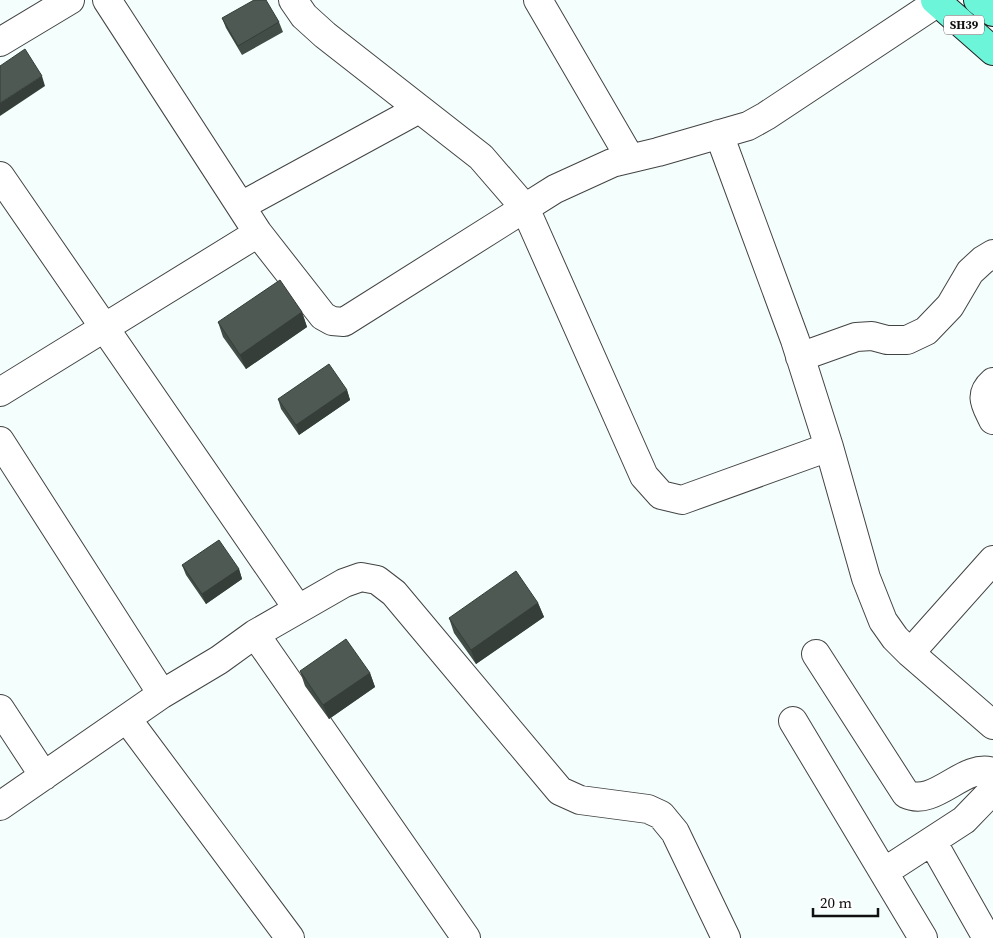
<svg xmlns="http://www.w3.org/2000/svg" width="993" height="938" font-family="'Source Serif 4',serif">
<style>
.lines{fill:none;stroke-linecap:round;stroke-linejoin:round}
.minor-casing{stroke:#434343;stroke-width:30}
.major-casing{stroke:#212121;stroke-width:30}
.minor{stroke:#fff;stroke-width:28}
.major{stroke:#6df5da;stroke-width:28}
.wall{fill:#424d47}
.shaded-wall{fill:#363e39}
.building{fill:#4d5952;stroke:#363e39}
.labels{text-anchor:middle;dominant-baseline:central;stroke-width:5;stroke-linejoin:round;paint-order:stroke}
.shield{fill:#fff;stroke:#585858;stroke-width:1}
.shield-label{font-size:12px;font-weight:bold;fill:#101010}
</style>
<rect width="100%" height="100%" fill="#f4fffd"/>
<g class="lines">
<g class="minor-casing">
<path id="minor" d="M107,0L258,233L323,316L332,321L344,322L555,189L612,163L658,152L748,126L766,116L938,2
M293,0L304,16L325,35L481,157L525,208L644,476L661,495L682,500L829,447
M538,0L630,158
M0,42L70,0
M719,134L795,340L829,447L866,578L883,621L895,638L910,653L993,725
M0,176L298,609
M241,206L419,109
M800,357L856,337L872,336L887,340H907L926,331L950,306L970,272L983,260L993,254
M993,382C978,395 986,405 993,420
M0,392L258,233
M0,441L162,694L0,806
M255,634L466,938
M910,653L993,560
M816,654L906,794C935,808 964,762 993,772
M162,694L219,660L255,634L344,583L361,577L377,580L394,593L560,791L580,800L648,809L661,815L675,832L726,938
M0,709L44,776
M127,719L290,938
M793,721L923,938
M932,841L987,938
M884,872L964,820L993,790"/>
</g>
<g class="major-casing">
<path id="major" d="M935,0L993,51
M978,0L993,12"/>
</g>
<use href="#minor" class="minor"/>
<use href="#major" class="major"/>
</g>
<path class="wall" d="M222,18L279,22L283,32L242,55L226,28Z
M302,312L307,327L246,369L223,337L218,322Z
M347,390L350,400L299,435L281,409L278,399Z
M182,565L239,569L242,579L206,604L186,575Z
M538,603L544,617L476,664L454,633L449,618Z
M300,671L370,673L375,687L329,719L305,686Z"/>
<path class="shaded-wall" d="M42,76L45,86L0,116V103Z
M302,312L307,327L246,369L240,355Z
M347,390L350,400L299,435L296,425Z
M239,569L242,579L206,604L202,594Z
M538,603L544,617L476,664L471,650Z
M370,673L375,687L329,719L323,705Z"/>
<path class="building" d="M254,0H266L279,22L238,46L222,18Z
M25,49L42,76L0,103V66Z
M280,280L302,312L240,355L218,322Z
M329,364L347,390L296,425L278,399Z
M219,540L239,569L202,594L182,565Z
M516,571L538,603L471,650L449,618Z
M346,639L370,673L323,705L300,671Z"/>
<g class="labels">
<rect class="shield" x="944" y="15.5" width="40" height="19" rx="4"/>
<g class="shield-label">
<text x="964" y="25">SH39</text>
</g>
</g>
<path d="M813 908v8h65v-8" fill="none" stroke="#101010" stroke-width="2.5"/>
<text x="820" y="908" font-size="15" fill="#101010" stroke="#ffffff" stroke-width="4" paint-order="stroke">20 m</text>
</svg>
